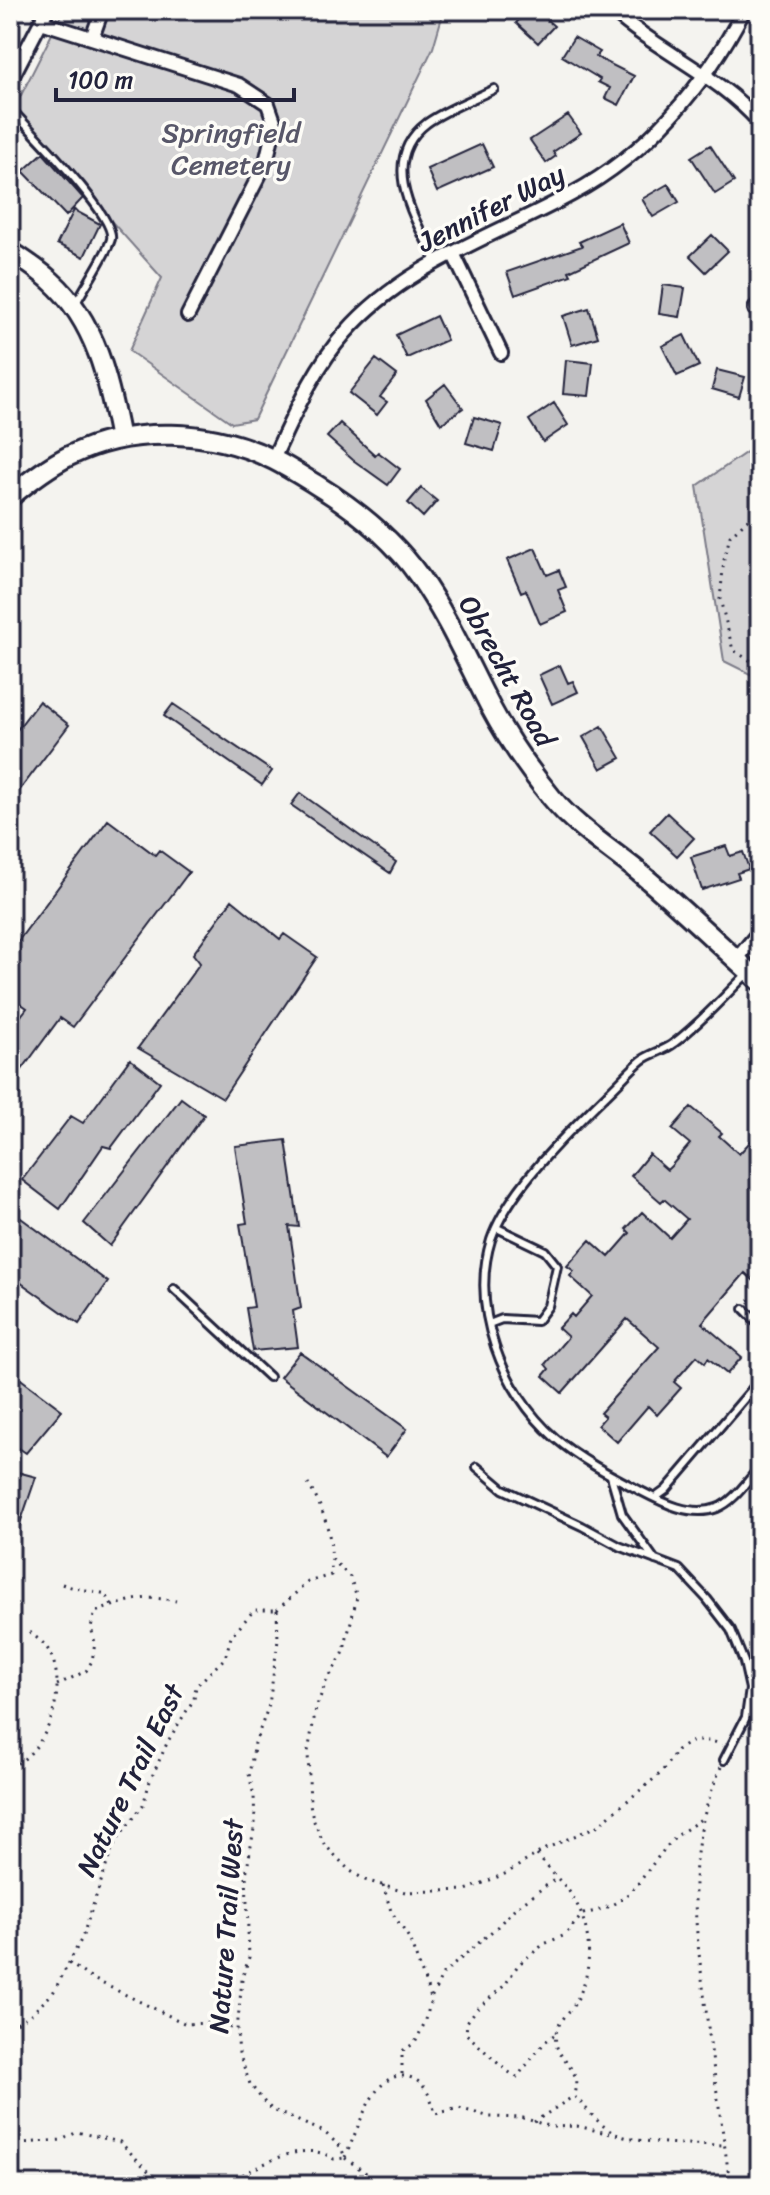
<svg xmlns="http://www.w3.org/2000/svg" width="770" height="2195" font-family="Sriracha,sans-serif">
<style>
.green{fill:#d5d4d5;stroke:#7c7b88;stroke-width:2}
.building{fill:#c0bfc2;stroke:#22223b;stroke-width:2}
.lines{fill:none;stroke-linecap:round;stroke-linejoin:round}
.lane-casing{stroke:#22223b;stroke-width:12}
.street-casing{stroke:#22223b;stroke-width:18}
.secondary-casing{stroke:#22223b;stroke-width:24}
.path{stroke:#22223b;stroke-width:3;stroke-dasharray:2 6;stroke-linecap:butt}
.lane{stroke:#fdfcf7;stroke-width:6}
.street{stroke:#fdfcf7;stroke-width:12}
.secondary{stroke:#fdfcf7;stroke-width:18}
.labels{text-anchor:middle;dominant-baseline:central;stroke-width:7;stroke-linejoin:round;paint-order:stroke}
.park-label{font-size:28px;fill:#585769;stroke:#fdfcf7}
.street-label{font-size:28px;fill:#22223b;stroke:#fdfcf7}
</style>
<rect width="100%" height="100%" fill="#f4f3ef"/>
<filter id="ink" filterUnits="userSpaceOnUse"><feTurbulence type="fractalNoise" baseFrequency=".0125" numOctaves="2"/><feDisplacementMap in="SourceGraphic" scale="16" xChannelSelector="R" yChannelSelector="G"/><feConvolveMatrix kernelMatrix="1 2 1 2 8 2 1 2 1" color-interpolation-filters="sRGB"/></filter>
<g filter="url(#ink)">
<path class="green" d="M64,10H444L433,48L254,419L232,423L129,351L162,278L13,111Z
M760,443V679L724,661L697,486Z"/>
<path class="building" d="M528,10H536L554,26L538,43L516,23Z
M574,37L600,52L596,57L634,76L619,105L605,98L610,88L598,82L600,79L562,56Z
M568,115L581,133L553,152L556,156L546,163L530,140Z
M482,144L493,167L437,192L427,169Z
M710,145L734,182L715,194L691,157Z
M43,153L83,198L66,216L23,171Z
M668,184L679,202L653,217L642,199Z
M74,210L100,224L84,257L57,244Z
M620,223L629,243L569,271L571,275L515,295L507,272L582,246L579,242Z
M712,235L728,251L706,272L690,256Z
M663,285L685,288L680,317L659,314Z
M589,308L598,337L572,345L563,316Z
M436,316L447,340L407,358L396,335Z
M684,335L699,366L677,376L662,346Z
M376,359L397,375L380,397L387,402L377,415L349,393Z
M566,360L593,363L589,396L563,394Z
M717,370L745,377L739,397L712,389Z
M445,384L463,408L441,424L426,399Z
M554,403L568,425L543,442L529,420Z
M474,417L502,425L494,451L466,443Z
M340,423L375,455L378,452L400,469L388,485L353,460L327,437Z
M421,488L437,501L423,517L408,503Z
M535,548L547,575L559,570L566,587L558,590L567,612L540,624L526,590L521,592L507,560Z
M560,665L568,683L573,681L578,692L552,704L539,675Z
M39,701L69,725L10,803V739Z
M173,704L272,771L262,785L164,716Z
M602,726L621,758L601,769L583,737Z
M300,793L396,862L390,873L291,805Z
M667,813L694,838L677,856L650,831Z
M108,820L155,855L159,850L189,872L73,1027L60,1018L10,1086V1030L27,1008L10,996V952Z
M726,846L730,856L743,852L749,869L737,873L739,878L702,890L691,857Z
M232,900L280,939L284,934L317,957L223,1098L138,1048L200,963L193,954Z
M130,1059L160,1082L111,1148L103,1146L60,1209L22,1180L71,1116L83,1123Z
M181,1098L204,1115L110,1246L84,1223Z
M691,1107L722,1133L719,1136L739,1154L760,1131V1286L745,1273L702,1323L742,1357L727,1374L708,1358L705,1363L697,1356L674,1382L681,1388L657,1415L648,1406L617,1442L598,1425L605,1417L600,1413L659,1347L627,1319L562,1393L543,1376L549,1369L545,1364L568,1337L558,1328L571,1314L574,1317L592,1296L570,1276L574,1271L567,1266L590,1240L609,1257L630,1233L626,1229L642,1212L670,1238L687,1219L664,1199L661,1202L631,1176L649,1154L667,1170L671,1166L690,1144L672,1129Z
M286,1140L299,1227L289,1226L301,1308L293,1311L298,1347L253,1351L246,1308L254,1307L240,1224L247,1223L235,1146Z
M10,1210L108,1282L79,1324L10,1275Z
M300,1352L407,1429L386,1457L280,1377Z
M10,1371L62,1410L26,1453L10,1442Z
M10,1470L36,1477L12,1547H10Z"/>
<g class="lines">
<g class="lane-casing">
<path id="lane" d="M10,108C29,129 116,215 111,239C108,252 82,291 75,305
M437,262C415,220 377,161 427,123C447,109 472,100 494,89
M749,972C724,996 701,1023 674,1043C664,1051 651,1053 642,1060C630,1070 619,1083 607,1094C569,1131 508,1190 491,1240C470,1308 502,1392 555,1438C580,1459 608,1474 637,1489C660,1501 690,1518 717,1508C734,1502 748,1480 760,1467
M174,1289L269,1377
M744,1309L760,1325
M489,1324L502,1319L537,1321L548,1306L557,1266L545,1251L497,1228
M477,1467L503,1489L582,1526L619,1546L679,1569L707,1599L731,1630L744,1662L750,1689L746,1717L724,1760
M611,1476L622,1514L655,1560
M655,1498L666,1490L760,1380"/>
</g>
<g class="street-casing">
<path id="street" d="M612,10C658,52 719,75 760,123
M41,22L239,85L268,104L275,124L266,162L188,315
M92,38L102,10
M10,81L47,10
M453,253L501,353
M755,309L760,302
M273,459C294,415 313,369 345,333C405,264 495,236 572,194C648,153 705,86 744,10
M736,960L760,931"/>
</g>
<g class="secondary-casing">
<path id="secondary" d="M10,251C24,260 39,270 51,281C96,321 109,382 120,439
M10,497C29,481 47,467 69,456C131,425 213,429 274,460C288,467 302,476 315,484C354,508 393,539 419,576C448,617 468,664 491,708C508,740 529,770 552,798C575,826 606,846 634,868C678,904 718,944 760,981"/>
</g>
<path class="path" d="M760,444L754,446L753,463L760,486
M760,508L730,536L724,560L720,599L733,650L751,661L760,663
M332,1559L350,1577L357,1597L343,1654L326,1682L316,1708L308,1752L310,1804L313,1819L324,1844L349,1870L365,1880L405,1892L466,1890L507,1873L545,1849L597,1826L661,1773L677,1750L693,1741H712L722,1745
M62,1584C77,1590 91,1590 106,1594L112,1606
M277,1610L278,1640L269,1705L255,1743L249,1774L254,1796L255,1823L246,1875L249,1957L242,1980L237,2030L239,2053L250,2084L266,2104L273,2110L324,2132L341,2147L345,2158
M277,1610L308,1582L331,1575C334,1542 326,1512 308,1484
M57,1685L86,1671L92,1661L95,1643L91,1627L95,1612C128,1601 141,1594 176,1601
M10,1767C50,1752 73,1679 44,1644C40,1640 34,1636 30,1632
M721,1767C684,1852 694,1915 705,2002C712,2063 722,2124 730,2185
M537,1855L557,1878
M383,1885L391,1911L409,1938L431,1998
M583,1914C636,1904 639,1876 671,1842C679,1833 692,1826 701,1819
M69,1963L89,1977L186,2024L216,2023L237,2030
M10,2027L30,2015L53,1993L82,1938L113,1846L143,1805L150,1781L168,1741L194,1699L196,1686L225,1658L231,1637L254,1610H277
M554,2035L545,2042L517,2077C502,2070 481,2046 466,2034L467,2022L476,2010L505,1985L518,1965L544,1944L565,1935L583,1914
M402,2074V2051L415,2043L426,2020L431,1998L443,1974L497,1927L516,1907L557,1878C590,1908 599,1964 575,2003C569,2013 557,2023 556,2034C553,2051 566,2059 573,2072C578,2079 575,2088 574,2096C587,2108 600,2127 616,2134C641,2145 696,2144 724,2145
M534,2122L574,2096
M10,2144L62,2140L77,2132L120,2142L162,2185
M345,2157C358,2132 374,2063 412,2078C426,2084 432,2099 435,2114L459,2108L490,2117L523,2118L552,2127L577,2126L615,2135
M345,2158L366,2173L378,2185
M221,2185C255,2171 299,2136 334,2159L345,2158"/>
<use href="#lane" class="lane"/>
<use href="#street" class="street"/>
<use href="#secondary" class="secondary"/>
</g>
</g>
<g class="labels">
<g class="park-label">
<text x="231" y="132">Springfield<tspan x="231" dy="32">Cemetery</tspan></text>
</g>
<g class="street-label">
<text transform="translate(491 208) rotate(-27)">Jennifer Way</text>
<text transform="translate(507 671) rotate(61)">Obrecht Road</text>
<text transform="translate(130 1780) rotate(-64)">Nature Trail East</text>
<text transform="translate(226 1926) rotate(-86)">Nature Trail West</text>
</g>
</g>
<rect width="770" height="2195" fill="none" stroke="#fdfcf7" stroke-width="40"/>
<rect x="20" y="20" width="730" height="2155" fill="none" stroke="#22223b" stroke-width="3" filter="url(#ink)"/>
<path d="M56 88v12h238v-12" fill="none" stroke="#22223b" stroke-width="4"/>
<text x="68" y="88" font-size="24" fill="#22223b" stroke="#fdfcf7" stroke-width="6" paint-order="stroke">100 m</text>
</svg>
